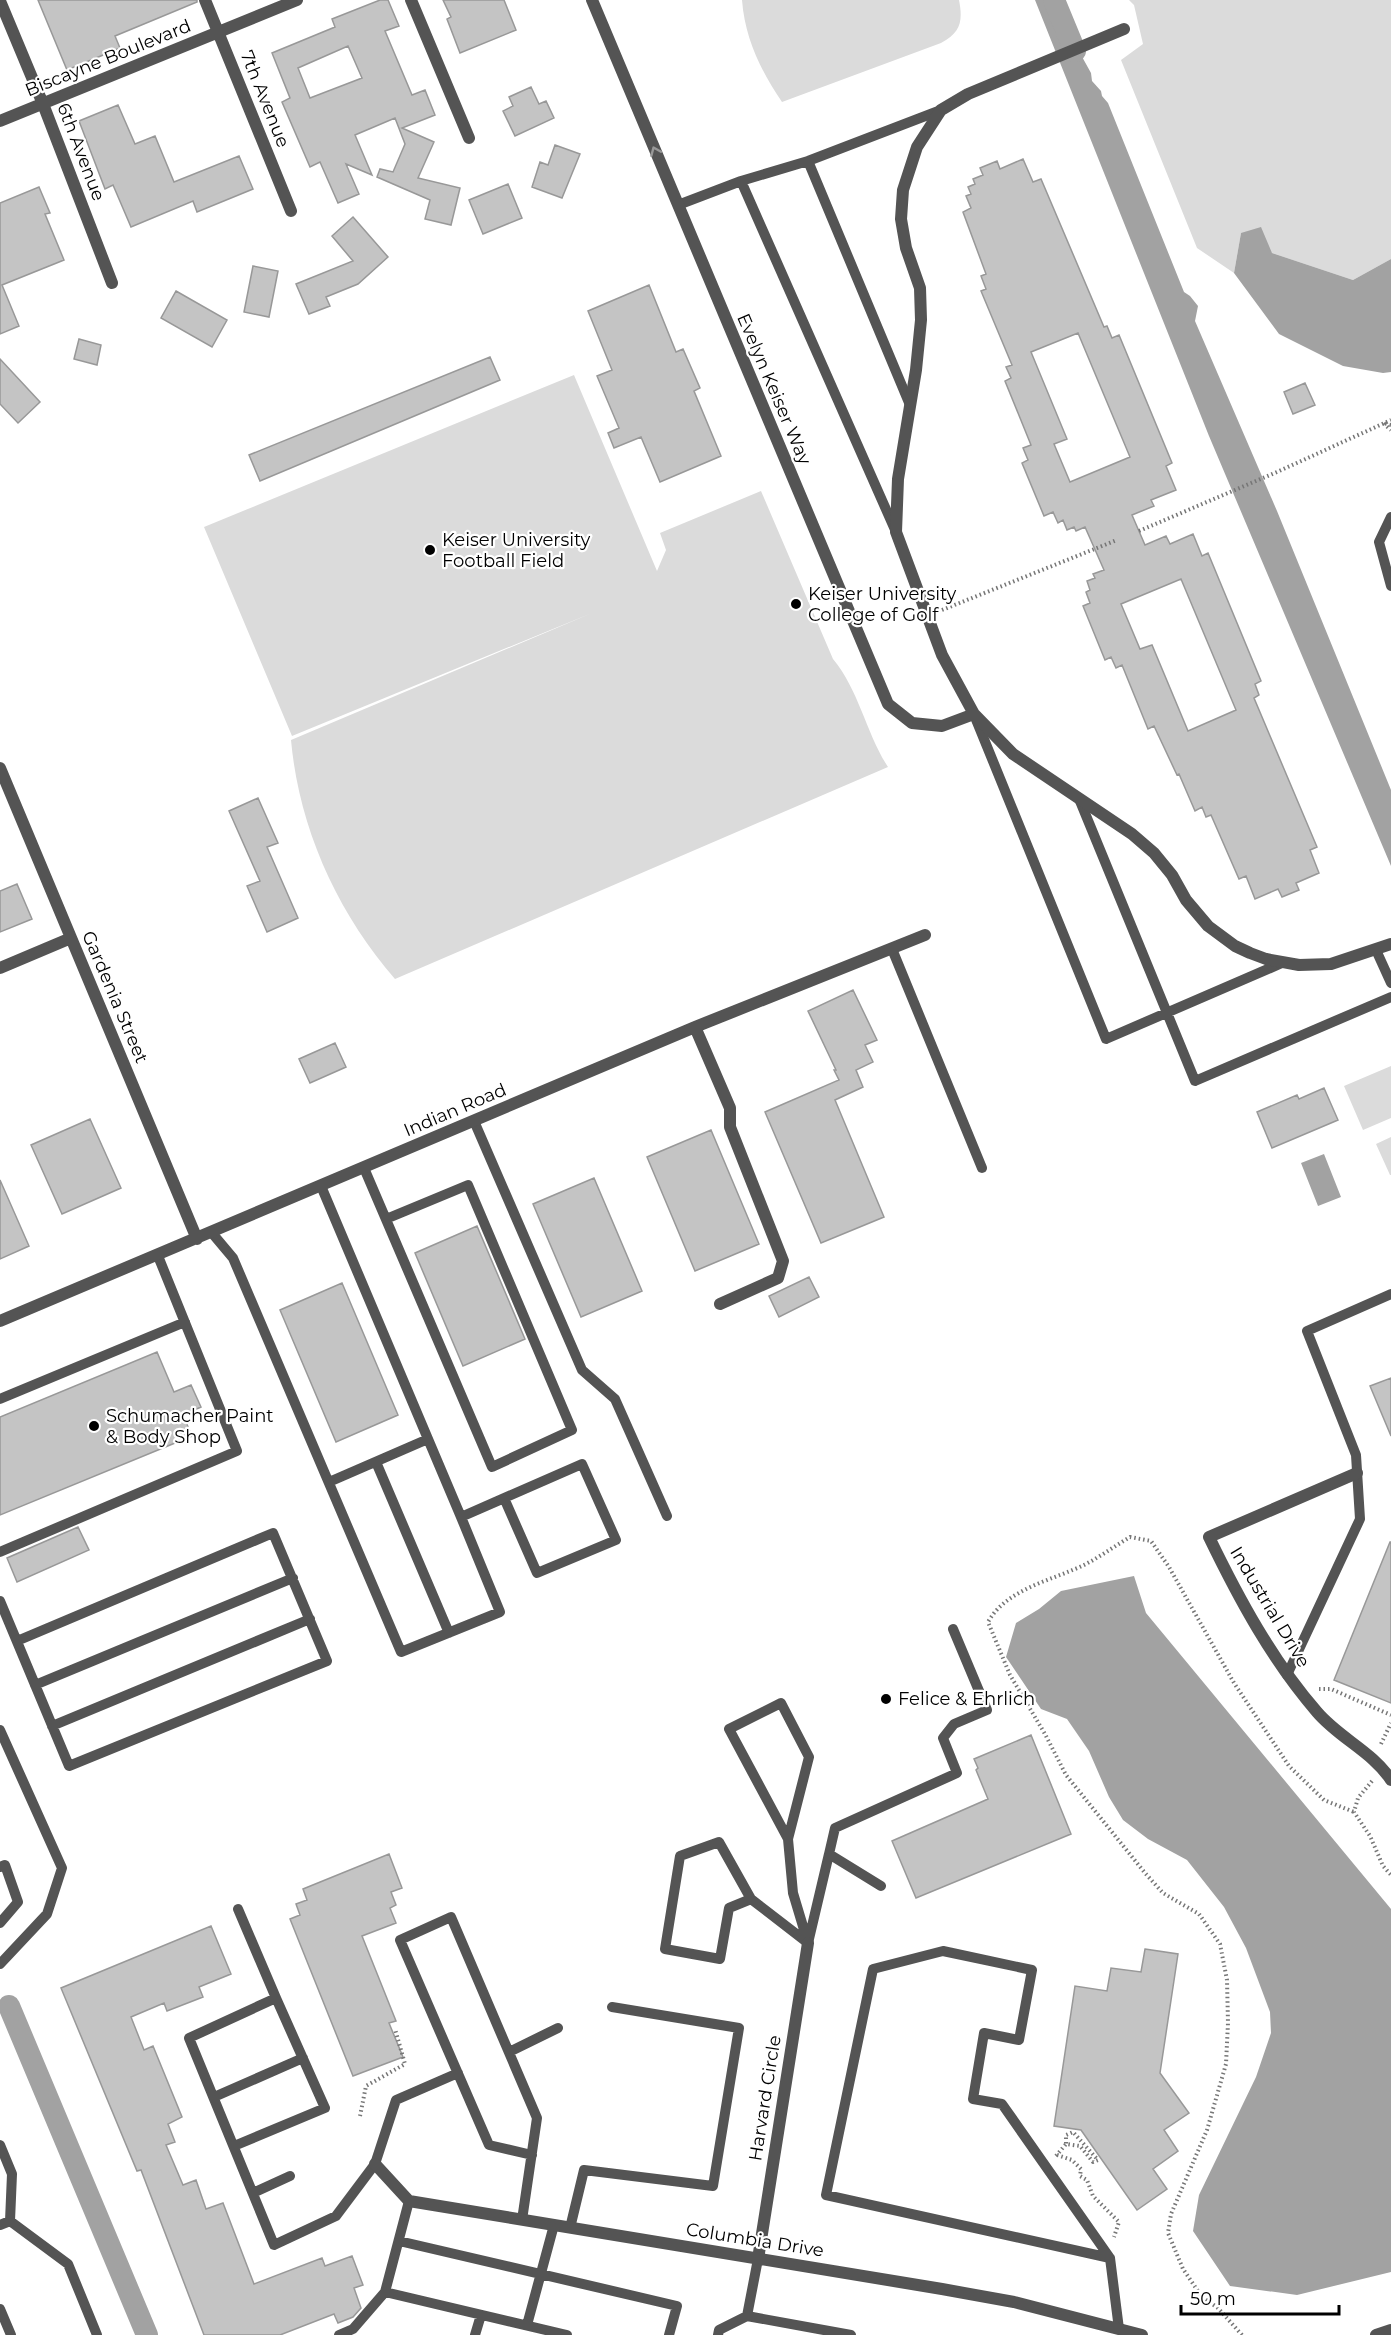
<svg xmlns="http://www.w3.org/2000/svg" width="1391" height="2335" font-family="Montserrat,sans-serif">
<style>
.green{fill:#dbdbdb}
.water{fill:#a2a2a2}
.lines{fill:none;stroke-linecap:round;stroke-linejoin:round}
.canal{stroke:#a2a2a2;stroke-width:22}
.building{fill:#c4c4c4;stroke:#989898;stroke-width:1.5;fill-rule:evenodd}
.path{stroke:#767676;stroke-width:4;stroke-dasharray:1.5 3;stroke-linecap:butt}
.service{stroke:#545454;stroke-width:10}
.minor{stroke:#545454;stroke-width:12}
.oneway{stroke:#989898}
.poi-dot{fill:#000;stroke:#fff;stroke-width:2}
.labels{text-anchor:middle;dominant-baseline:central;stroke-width:4.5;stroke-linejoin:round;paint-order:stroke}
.street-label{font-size:18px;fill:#000;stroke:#fff}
.poi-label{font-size:18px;fill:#000;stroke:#fff;text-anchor:start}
</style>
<rect width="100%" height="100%" fill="#fff"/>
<path class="green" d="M742,0H959C963,21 961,32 941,43L782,102C761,71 745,39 742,0Z
M1129,0H1391V259L1353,280L1272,253L1241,233L1234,273L1197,248L1121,60L1143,44L1134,5Z
M574,375L657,571L666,550L660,533L761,491L833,659C859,690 866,733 888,767L395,979C337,912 299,828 291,740L592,613L292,736L204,527Z
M1391,1066V1118L1363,1130L1344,1086Z
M1391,1137V1175H1390L1376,1144Z"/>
<path class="water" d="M1035,0H1065V7L1060,17L1091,73L1092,81L1101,91L1102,96L1108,103L1184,292L1190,296L1198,306L1195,321L1277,511L1391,790V866L1209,436Z
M1261,227L1272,253L1353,280L1391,259V372L1383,373L1343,366L1279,334L1234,273L1241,233Z
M1324,1154L1341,1197L1318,1206L1301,1163Z
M1134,1576L1146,1613L1391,1909V2272L1297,2295L1230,2286L1193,2231L1199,2195L1256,2077L1271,2033L1270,2012L1246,1948L1224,1907L1187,1860L1148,1839L1123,1820L1109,1797L1089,1751L1067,1719L1041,1709L1006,1657L1016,1623L1039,1609L1061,1591Z"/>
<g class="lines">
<path class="canal" d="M1054,0L1075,51
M9,2006L147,2335"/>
</g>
<path class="building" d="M38,0H197V2L115,36L120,48L67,70Z
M380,0H388L399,26L385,31L412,95L425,90L435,115L402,128L434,142L418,178L460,188L451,225L425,219L430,200L377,177L380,169L393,172L405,144L395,118L355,135L372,175L346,164L359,194L338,203L320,162L310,167L282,102L290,98L272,53L335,27L332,19ZM348,46L362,78L310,98L298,68Z
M443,0H504L516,30L460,53L447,19L451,17Z
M531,87L539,104L546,101L554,118L515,136L503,111L513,106L509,97Z
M118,105L135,144L155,136L174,182L239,156L253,189L197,212L193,201L131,227L113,185L105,189L79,121Z
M555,145L580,154L562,198L532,187L540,162L548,165Z
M1023,159L1033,182L1041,179L1104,327L1107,326L1112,338L1119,335L1172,463L1166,466L1176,490L1151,500L1154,506L1132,515L1145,545L1166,536L1170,544L1193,534L1202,556L1208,553L1261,681L1255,684L1259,695L1254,698L1317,847L1310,850L1319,873L1296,883L1299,890L1282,897L1278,889L1255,899L1246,876L1239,879L1211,815L1206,817L1202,807L1195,811L1179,774L1177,775L1154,726L1148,729L1122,665L1116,668L1111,657L1105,660L1083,606L1090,603L1086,592L1090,590L1087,581L1095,578L1093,574L1104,570L1085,527L1076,531L1074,527L1067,530L1063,520L1058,523L1053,512L1044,516L1022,463L1028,460L1023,448L1031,445L1005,381L1011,378L1006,367L1012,365L981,291L986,289L981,276L986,274L963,212L971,208L966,196L971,194L968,187L975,184L973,179L983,175L980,168L997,161L1000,169ZM1078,333L1130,457L1070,482L1054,444L1067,439L1031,352ZM1181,579L1236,710L1188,731L1152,645L1140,649L1121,604Z
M508,184L522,218L483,234L469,200Z
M39,187L50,213L45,214L64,260L2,285L19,326L0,334V203Z
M353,217L388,257L358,284L326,297L330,306L309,314L296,284L353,261L332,236Z
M253,266L278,271L269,317L244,312Z
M649,285L676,352L683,349L700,388L694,391L721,456L660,482L641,437L614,448L608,433L619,428L597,376L612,370L588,311Z
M176,291L227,320L212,347L161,318Z
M79,339L101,345L97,365L74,359Z
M490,357L500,380L260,481L249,455Z
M0,359L40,402L18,423L0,404Z
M1305,383L1315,405L1293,414L1284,392Z
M258,798L278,843L267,847L298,918L267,932L247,886L260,881L229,811Z
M17,884L32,919L0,932V891Z
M853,990L877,1040L865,1045L873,1062L856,1070L863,1087L835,1100L884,1217L821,1243L765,1112L839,1080L834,1070H836L808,1011Z
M335,1043L346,1067L310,1083L299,1059Z
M1324,1088L1338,1120L1272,1148L1257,1112L1297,1095L1299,1099Z
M90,1119L121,1188L62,1214L31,1145Z
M711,1130L759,1244L695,1271L647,1157Z
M594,1178L642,1291L581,1317L533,1204Z
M0,1180L29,1246L0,1259Z
M477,1226L525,1339L463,1366L415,1253Z
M809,1277L819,1297L779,1317L769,1296Z
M342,1283L398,1415L336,1442L280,1310Z
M157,1352L174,1392L191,1385L201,1407L183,1415L192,1436L0,1515V1417Z
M1391,1378V1436L1370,1386Z
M78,1527L89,1550L17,1582L7,1558Z
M1390,1542H1391V1703L1334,1680Z
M1031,1735L1071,1834L916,1898L892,1841L988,1799L976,1770L978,1768L974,1759Z
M389,1854L402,1888L391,1892L396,1905L390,1908L396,1923L362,1936L396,2021L389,2023L403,2057L353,2076L290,1919L300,1915L296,1904L307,1900L303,1889Z
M211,1926L231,1974L199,1987L203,1997L167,2011L164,2003L131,2017L144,2050L153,2046L182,2117L168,2124L175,2142L166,2145L183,2185L196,2180L206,2209L223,2203L254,2284L322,2258L325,2266L352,2256L363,2285L354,2288L361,2308L353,2317L338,2323L334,2314L280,2335H204L141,2170L137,2171L61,1988Z
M1145,1949L1178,1954L1160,2073L1189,2113L1164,2130L1178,2151L1153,2169L1167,2189L1137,2210L1081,2130L1054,2126L1075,1986L1107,1991L1111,1968L1141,1972Z"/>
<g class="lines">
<path class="path" d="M1391,425L1383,423L1391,430
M1139,531L1277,472L1391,420
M942,610L1117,540
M1319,1689H1331L1391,1715
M1381,1744L1391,1723
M1372,1781L1358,1798L1354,1812L1370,1836L1383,1866L1391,1875
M360,2116L366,2086L405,2064L395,2029
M1057,2155L1072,2160L1081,2169L1080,2176L1087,2180L1093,2196L1119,2222L1114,2237
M1056,2156L1066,2144L1080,2146L1093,2162L1098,2160L1073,2132L1066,2135V2144
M1242,2335L1218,2308L1202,2297L1183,2269L1168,2233L1171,2214L1207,2130L1226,2064L1228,2023L1227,1980L1220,1944L1199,1914L1163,1893L1145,1873L1066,1775L1045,1734L1010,1675L988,1622C1007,1588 1054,1580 1086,1564C1101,1556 1115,1546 1130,1537L1151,1541L1169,1567L1234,1683L1289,1766L1324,1800L1354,1812"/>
<path class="service" d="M808,161L910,405
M678,205L741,181
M1391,517L1379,542L1391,586
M896,532L741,181L808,161L941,110
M975,717L1106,1039L1282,963
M1080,801L1195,1081L1391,997
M892,949L982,1168
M1376,950L1391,983
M474,1121L582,1370L615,1399L667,1516
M364,1168L492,1467L572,1430L468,1185L386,1219
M321,1186L461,1517L582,1464L616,1540L537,1573L504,1498
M212,1233L233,1258L401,1652L500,1612L461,1517
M0,1399L185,1322
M376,1462L449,1633
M329,1482L428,1439
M0,1552L237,1451L158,1256
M0,1601C23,1656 46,1711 69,1766L327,1661L273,1533L17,1641
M1287,1675L1360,1519L1356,1455L1307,1331L1391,1294
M35,1685L293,1578
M52,1726L310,1619
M0,1730L62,1868L47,1914L0,1964
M788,1839L729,1729L781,1703L809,1757L788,1839L793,1893L808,1943
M829,1854L835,1828L957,1773L943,1738L954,1724L987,1710L953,1629
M0,1867L5,1865L18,1902L0,1923
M751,1899L729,1908L720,1959L665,1949L680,1856L719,1842L751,1899L808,1943
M238,1909L276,1998
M808,1943L829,1854L881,1886
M509,2052L558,2028
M214,2097L303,2058
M0,2145L12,2174L10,2221L0,2225
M234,2146L325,2108L276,1998L189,2038C218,2107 246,2176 274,2245L336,2216L375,2164L396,2100L458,2073
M253,2193L290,2176
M522,2220L537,2118L451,1917L400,1940L489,2145L532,2155
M10,2221L68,2264L97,2335
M570,2228L584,2170L713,2186L739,2028L612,2007
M399,2241L677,2306L669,2335
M1110,2258L826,2195L873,1969L943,1951L1032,1970L1019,2040L984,2033L973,2099L1002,2104L1110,2258L1119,2329
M758,2259L747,2316L851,2335
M385,2292L567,2335
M0,2309L11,2335
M527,2325L554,2225
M339,2335L353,2329L385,2292L409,2201
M475,2335L481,2315
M718,2335L719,2330L747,2316"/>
<path class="minor" d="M205,0L291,211
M411,0L469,138
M592,0L888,704L912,723L942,726L974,714
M0,1L43,104L112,283
M1124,29L968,94L941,110L917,147L903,190L901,219L906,248L920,288L921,320L916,370L898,479L896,532L942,655L974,714L1013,754L1132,834L1154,853L1172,875L1186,900L1208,926L1235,946L1250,953L1266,959L1299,965L1331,964L1391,944
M0,121L297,0
M0,768L197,1239
M0,968L71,938
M695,1027L730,1108V1127L783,1261L778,1278L720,1304
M0,1321L695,1027L925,935
M1357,1473L1209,1537C1239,1599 1272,1660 1317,1712C1339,1738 1373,1752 1391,1780
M375,2164L409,2201L942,2289L1014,2302L1142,2335
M758,2259L808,1943
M1376,2335L1391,2330"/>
</g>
<defs><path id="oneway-chevron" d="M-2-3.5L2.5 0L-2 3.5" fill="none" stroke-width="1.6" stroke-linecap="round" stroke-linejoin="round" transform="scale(1.5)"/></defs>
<use class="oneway" href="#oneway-chevron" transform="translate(655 151) rotate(-113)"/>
<g class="poi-dot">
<circle cx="430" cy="550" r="6"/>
<circle cx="796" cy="604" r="6"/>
<circle cx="94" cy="1426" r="6"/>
<circle cx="886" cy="1699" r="6"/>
</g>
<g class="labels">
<g class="street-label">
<text transform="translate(108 58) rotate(-22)">Biscayne Boulevard</text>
<text transform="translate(265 99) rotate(68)">7th Avenue</text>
<text transform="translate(81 152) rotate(69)">6th Avenue</text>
<text transform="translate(774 389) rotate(67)">Evelyn Keiser Way</text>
<text transform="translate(115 997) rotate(67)">Gardenia Street</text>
<text transform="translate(455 1110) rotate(-23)">Indian Road</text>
<text transform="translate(1270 1607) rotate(59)">Industrial Drive</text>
<text transform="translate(765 2098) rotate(-81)">Harvard Circle</text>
<text transform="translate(755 2240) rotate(9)">Columbia Drive</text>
</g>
<g class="poi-label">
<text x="442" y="540">Keiser University<tspan x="442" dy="21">Football Field</tspan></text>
<text x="808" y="594">Keiser University<tspan x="808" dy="21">College of Golf</tspan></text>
<text x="106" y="1416">Schumacher Paint<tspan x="106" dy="21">&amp; Body Shop</tspan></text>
<text x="898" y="1699">Felice &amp; Ehrlich</text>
</g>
</g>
<path d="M1181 2305v9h158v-9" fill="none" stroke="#000000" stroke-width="3"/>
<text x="1190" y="2305" font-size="18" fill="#000000" stroke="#ffffff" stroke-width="4.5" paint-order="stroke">50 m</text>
</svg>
